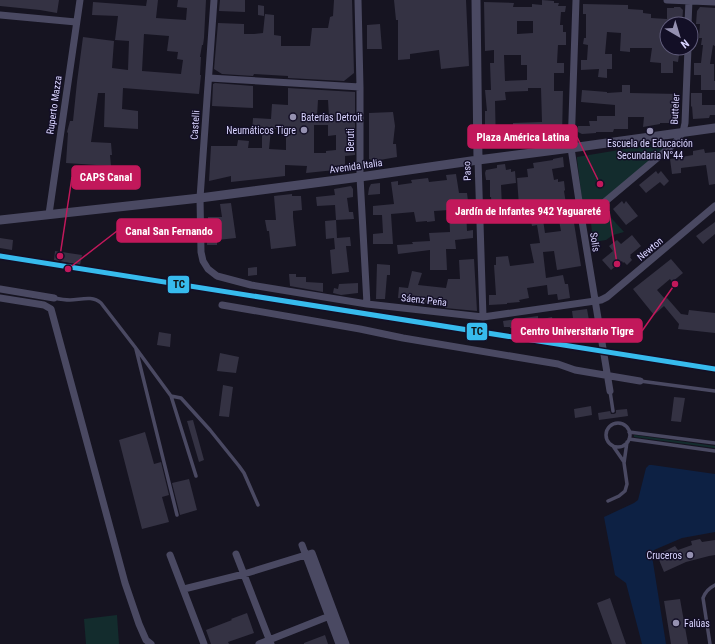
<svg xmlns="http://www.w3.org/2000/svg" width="715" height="644" font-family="'Roboto Condensed',sans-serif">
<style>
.green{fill:#132c2d}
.water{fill:#0d2144}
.building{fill:#343243;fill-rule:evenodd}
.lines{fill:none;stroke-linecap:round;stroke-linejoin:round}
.service{stroke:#4a4962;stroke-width:3.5}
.minor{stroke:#4a4962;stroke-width:7}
.tertiary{stroke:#4a4962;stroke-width:9}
.rail-1-casing{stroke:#130f26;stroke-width:8}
.rail-1{stroke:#37bbed;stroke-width:5}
.poi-dot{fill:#9591b1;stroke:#130f26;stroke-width:1.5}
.labels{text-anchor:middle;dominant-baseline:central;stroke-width:3;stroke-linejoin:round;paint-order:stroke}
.street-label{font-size:10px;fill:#d9d4ff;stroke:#130f26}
.poi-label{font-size:10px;fill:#d9d4ff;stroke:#130f26;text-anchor:start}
.leader{fill:none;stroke:#c2185b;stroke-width:1.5}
.callout-dot{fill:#c2185b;stroke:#130f26;stroke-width:1.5}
.callout{fill:#c2185b;stroke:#c2185b;stroke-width:1.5}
.callout-label{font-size:11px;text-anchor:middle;font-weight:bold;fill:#fff}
.line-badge{stroke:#130f26;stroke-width:1.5}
.pale-badge-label{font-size:11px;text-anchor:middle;font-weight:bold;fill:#111}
</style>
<rect width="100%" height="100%" fill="#161421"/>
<path class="green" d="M667,142L668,145L587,213L584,211L583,209L577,159V157Z
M605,211L624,232L613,235L606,240L593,242L591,223Z
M634,435L715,446V448L634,437Z
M117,615L119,644H86L84,619Z"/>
<path class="water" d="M649,465H652L715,474V532L682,538L654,550L652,553V556L666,644H642L626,583L615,575L604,517L634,503L638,500L646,468Z"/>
<path class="building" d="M0,0H59L57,13L40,10L0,6Z
M147,0H158L156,18L186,20L187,8L177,7L178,0H206L204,38L203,45H202L200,57H201L200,75H201L199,94L123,88L122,109L138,111V129L104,127L105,93H98L91,142L111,143L112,155H110L111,166L66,163L68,133L67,132L70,121H73L77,82L83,37L114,41L112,68L128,70L129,41L115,40L118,16L92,15L93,2L146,6ZM144,34L169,36L167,51L178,52L177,59L183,60L181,74L142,71Z
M220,0H245V12L219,11Z
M334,0H352L354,73L344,81L288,78V76L254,74L253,76L222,74L214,69L218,23L244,24V34H254L263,33L265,14L274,15V35L281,36V46H310L312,28H328L330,17L333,16Z
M394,0H466L469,66L441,69L439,50L410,54V59L398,60V20H396Z
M542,0L554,1V3H559L558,6H566L565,12H561L560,25H563V32H566V45H558L557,63H564V73H554V91H563L562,136L559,139L513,145V123L542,122L541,88H528V91L505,92L506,100L495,101L496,147L488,148L485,144V111H487L485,90H491L490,63H494V50L485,51L484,2L514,3L513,7H532V4L542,5ZM517,21H533V33L517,34ZM504,55H521V65H527V80L505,81Z
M583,4L628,5V9L643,10V13L651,14V18L667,19V8H674V7H680L683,10L682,24H667V48H680L678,62L673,61V73H661V63L650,62L652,48H630V52L620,51L621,33L607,32L605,54H612V69H607V78L598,77L599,69L581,70V60H587L588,45L583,44L584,38H586V14H583Z
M258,5L264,6V16L258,15Z
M700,7L715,8V46L713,45L710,64H714V81H715V90H701V75H694V63H701L703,45H701L702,38H699L700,24H696L697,11Z
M380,24L382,49H367V25Z
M215,83L253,86V108L212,106L213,84Z
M622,85H630V93L679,94L678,123H660V124L643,127L644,117H628V129H614L613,132H596V133L582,134L578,132V126H590L589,121H597V116H615V105L581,102L582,90L607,92V93L622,92Z
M288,88L355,92V155L345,156V169L306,173L307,166L285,165V176L231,182V176L209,181L211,146H237L238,140L249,141L248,148H262V135L252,133L253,118L271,119L272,104L288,105ZM318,100H328L329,117H317ZM314,125H328V136L336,135V150L326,151V153H314ZM271,129H286V150L269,149Z
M691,93H702V105H715V115H710L709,118L693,119L692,106L691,107Z
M393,112L395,126L393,144H396L397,157L374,161L369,159V113Z
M704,149L705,153L715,152V184L709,185L706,165L681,168V173L672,174L670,159L693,155V151Z
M563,157L564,167L552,169L554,180L558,179V182L564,181L565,190L564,191L569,223H574L581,266L557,270L554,251L543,252L546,278L563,275L565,284H568L570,298L558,300L557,294L548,295L547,285L527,288L529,298L519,300L520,302L507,303V304L489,305V295H496L494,265H496V257L508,256L510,266L534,263L530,244L540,243L537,225L532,226L530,216L489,219L488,208H492L491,197H490V180H486L485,173L486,170L497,168V165L505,164L506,170L511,169V172L515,171L516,183L501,185L502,207L519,206L517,178L528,177L527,169L534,168L533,163L553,160V159ZM557,210L561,231L545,233L542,213Z
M656,171L658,174L661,171L669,181L664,186L660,182L646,193L639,185Z
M456,174L459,193H467L469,209H466L467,231L473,230V238L455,240L456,249H446L447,270H430V250L398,254L397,245L413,244L412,242L430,241L429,233L450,232L449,210L434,211L435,221L427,222V221L416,222L414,212L391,214L393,244H373V234L383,233L382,215H373V206L394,204L391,182L398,181V185L412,183L411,180L428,178L429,182L447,180L446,175Z
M380,183V194L368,195L369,188L371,184Z
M351,186L353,189V197L347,198L349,212H353L354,219L336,220L335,205L317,206L316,197L335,195L334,189Z
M292,194V196H301L302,210L293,211V217L296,246L271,249L269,231H267L265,220H276L274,196Z
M622,201L624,204L626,201L638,216L626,225L613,209Z
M231,203L236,238L217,240V245H207L208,217H222L220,204Z
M336,220L337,238L350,237L351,246H346L349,272L332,274L330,250L335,249L334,238L326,239L325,221Z
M715,222V234L703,244L696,236Z
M632,235L641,246L630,255L631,256L630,257L632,260L627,265L624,262L623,263L622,261L611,270L602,260L613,251L609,246L617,240L621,244Z
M0,238L13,240L12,250L0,248Z
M55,251L82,255L80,265L54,260Z
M474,259L477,311L445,308V306L427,304V303L417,302V300L398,298L399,287L408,288L412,271L422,273L418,285L446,288L448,279H460L459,260Z
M671,259L683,273L672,282L670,279L657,290L665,299L667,298L681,314L688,315L689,310L715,313V333L678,329L679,324L664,306L654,315L633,289Z
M377,264L390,265V275H387L385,299H376Z
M257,267V275L248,276V268Z
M289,274H296V277H306V282L323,283V292L290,286Z
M358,283V293L341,295L333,293L334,288L338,289L339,284Z
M587,309L590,326H591L593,339L577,340L574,324L563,326L564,334L557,335L556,328L546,330L545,324L525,328V330L510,328V327H504L503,321L538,316V320L552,317L553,322L573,318L572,311Z
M159,332L171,334L170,347L157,345Z
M220,353L239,357L236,373L217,371Z
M223,385L233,387L229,417L219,416Z
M674,397L685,398L681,422L671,421Z
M591,406L592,415L575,418L574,409Z
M627,409L628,416L599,420L598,413L610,411L611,414H614L616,413V410Z
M193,420L204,460L199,462L187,421Z
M145,432L154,464L161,462L169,495L162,497L169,522L142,529L119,440Z
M189,479L197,510L180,515L172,483Z
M700,539L702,542L715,540V555L709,556L686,562L664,572L657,555L675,546L678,550L692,545L691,541Z
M610,598L626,644H612L597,603Z
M680,599L688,644H671L664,601Z
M247,613L254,633L228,642L229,644H211L206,630L232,620L231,619Z
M325,635L328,644H304V643Z"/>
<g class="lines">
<path class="service" d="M54,298C59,299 64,300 70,300C80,300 92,295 101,303L135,347L171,396L181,398L210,430L239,466L244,473L258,505
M136,349L177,515
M640,381L715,391
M610,391L613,411
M171,396L196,476
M606 435a12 12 0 1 1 24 0a12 12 0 1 1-24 0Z
M629,432L715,443
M629,439L715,451
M613,446L624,462
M608,501L619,496L625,491L627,484L624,463L627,442
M710,644L703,598C705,592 709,588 715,585"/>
<path class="minor" d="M214,0L200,198L201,252L203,261L208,269L217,276L251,285L367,304L483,317L595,301L601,300L607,297L715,206
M358,0L360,87V177L367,304
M576,0L571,148L582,221L610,391
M667,0L715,2
M0,15L76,22
M688,24L689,0
M209,78L360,87
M478,160L483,317
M49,214L80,0
M582,221L675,143L683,132L685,123L688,48
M0,289L54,298
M0,298L44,305L51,309L125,583L139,624L146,640L151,644
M222,305L360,329L403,338L558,364L575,370L640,381
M302,545L339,644
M236,554L271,644
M170,555L204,644
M184,589L244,574L312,553L346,644
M259,644L332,615"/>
<path class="tertiary" d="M476,0L478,160
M0,220L200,198L360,177L478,160L571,148L715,128"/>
<g class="rail-1-casing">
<path id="rail-1" d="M0,256L715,369"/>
</g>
<use href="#rail-1" class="rail-1"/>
</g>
<g class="poi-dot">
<circle cx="293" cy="117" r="4"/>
<circle cx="304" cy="130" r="4"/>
<circle cx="650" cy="131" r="4"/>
<circle cx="690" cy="555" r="4"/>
<circle cx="676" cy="623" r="4"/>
</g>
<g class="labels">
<g class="street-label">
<text transform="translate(54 105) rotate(-82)">Ruperto Mazza</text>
<text transform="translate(675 109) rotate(-86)">Butteler</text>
<text transform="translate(195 125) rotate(-86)">Castelli</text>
<text transform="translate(350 140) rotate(-90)">Beruti</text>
<text transform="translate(356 166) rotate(-8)">Avenida Italia</text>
<text transform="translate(467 171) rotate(-92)">Paso</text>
<text transform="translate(595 242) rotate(81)">Solís</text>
<text transform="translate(650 249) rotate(-40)">Newton</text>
<text transform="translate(424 300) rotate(6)">Sáenz Peña</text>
</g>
<g class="poi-label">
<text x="301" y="117">Baterías Detroit</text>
<text x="296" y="130" text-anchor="end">Neumáticos Tigre</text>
<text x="650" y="143" text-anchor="middle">Escuela de Educación<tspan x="650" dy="12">Secundaria N°44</tspan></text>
<text x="682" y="555" text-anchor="end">Cruceros</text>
<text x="684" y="623">Falúas</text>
</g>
</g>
<path class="leader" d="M600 184L577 137M60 256L72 177M617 264L609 211M68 269L117 231M675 284L642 331"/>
<g class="callout-dot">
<circle cx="600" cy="184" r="4"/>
<circle cx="60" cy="256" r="4"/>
<circle cx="617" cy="264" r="4"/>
<circle cx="68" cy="269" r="4"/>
<circle cx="675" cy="284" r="4"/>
</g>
<g class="callout">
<rect x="468" y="125" width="109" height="23" rx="4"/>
<rect x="72" y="166" width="68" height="23" rx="4"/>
<rect x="447" y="200" width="162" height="23" rx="4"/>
<rect x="117" y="219" width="104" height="23" rx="4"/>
<rect x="512" y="319" width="130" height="23" rx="4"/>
</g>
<g class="callout-label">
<text x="523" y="141">Plaza América Latina</text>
<text x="106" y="181">CAPS Canal</text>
<text x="528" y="215">Jardín de Infantes 942 Yaguareté</text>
<text x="169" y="235">Canal San Fernando</text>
<text x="577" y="335">Centro Universitario Tigre</text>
</g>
<g class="line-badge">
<rect x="167" y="275" width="23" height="19" rx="4" fill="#37bbed"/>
<rect x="466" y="322" width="22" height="19" rx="4" fill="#37bbed"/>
</g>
<g class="pale-badge-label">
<text x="179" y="288">TC</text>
<text x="477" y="335">TC</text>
</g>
<g transform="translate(679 36) rotate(142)"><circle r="19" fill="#130f26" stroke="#625e7d"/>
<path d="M0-3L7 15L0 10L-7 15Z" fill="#9591b1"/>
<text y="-6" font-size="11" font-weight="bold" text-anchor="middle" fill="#d9d4ff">N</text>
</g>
</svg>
